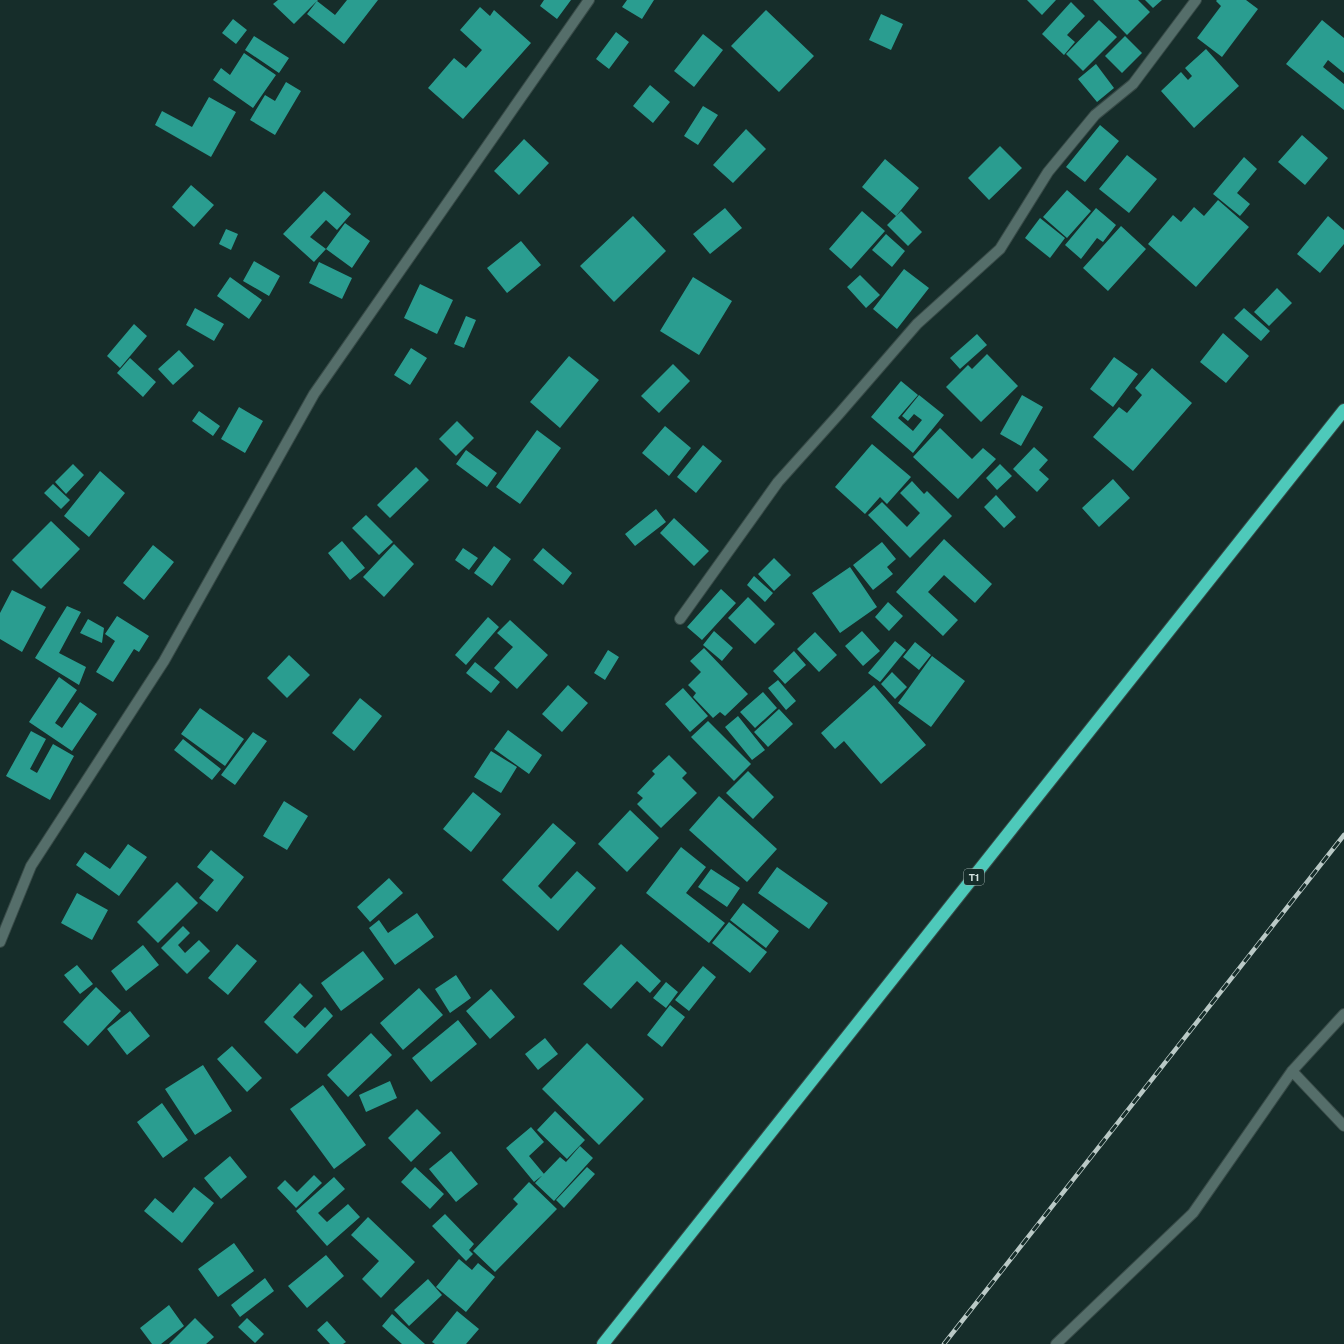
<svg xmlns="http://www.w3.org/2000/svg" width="1344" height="1344" font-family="'Public Sans',sans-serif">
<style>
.building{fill:#2a9d90}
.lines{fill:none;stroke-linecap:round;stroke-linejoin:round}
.street-casing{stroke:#384a47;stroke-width:12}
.highway-casing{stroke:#384a47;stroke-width:14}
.street{stroke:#556e6a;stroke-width:10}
.highway{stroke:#4ec9ba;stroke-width:12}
.rail-casing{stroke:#bac9c6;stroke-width:4.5}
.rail{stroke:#162d2a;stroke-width:3;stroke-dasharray:9;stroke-linecap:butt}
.labels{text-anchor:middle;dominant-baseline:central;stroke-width:4;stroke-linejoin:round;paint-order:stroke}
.shield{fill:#162d2a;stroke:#9baca9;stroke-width:1}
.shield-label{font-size:10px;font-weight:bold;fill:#d4e2df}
</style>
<rect width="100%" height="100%" fill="#162d2a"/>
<path class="building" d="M278,0H318L294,24L273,4Z
M347,0H378L344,44L307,14L317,1L335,15Z
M544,0H571L557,19L540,6Z
M627,0H654L642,19L622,7Z
M1027,0H1056L1042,15Z
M1093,0H1138L1150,12L1127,35Z
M1145,0H1162L1153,8Z
M1217,0H1246L1258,9L1222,57L1197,38L1221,6L1216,1Z
M1071,2L1085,16L1067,35L1075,42L1064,55L1042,34Z
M480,7L490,16L494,10L531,43L463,119L428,88L454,58L466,68L482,50L460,30Z
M766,10L814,56L779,92L731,46Z
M881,14L903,24L891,50L869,40Z
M233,19L247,30L236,44L222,33Z
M1099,20L1117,37L1083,71L1066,54Z
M1322,20L1344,38V73L1328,60L1323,67L1344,84V110L1286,64Z
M616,32L629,42L609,69L596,59Z
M703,34L723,50L694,87L674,71Z
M254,36L289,58L279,73L245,50Z
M1125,36L1142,53L1122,73L1105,56Z
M1206,49L1239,86L1194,128L1161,91L1181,72L1188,80L1192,76L1185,68Z
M244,53L276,75L253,108L213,80L221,68L230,75Z
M1096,64L1114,88L1097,102L1078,79Z
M286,82L301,91L275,135L250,120L265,95L275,101Z
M650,85L670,102L653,123L633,106Z
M209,97L236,112L211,157L155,125L162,111L192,127Z
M703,106L718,115L698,145L684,136Z
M1100,125L1119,141L1085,182L1066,167Z
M746,129L766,149L733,183L713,165Z
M1302,135L1328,158L1305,185L1278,162Z
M524,139L549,163L519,195L494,171Z
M1000,146L1022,168L989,200L968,178Z
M1127,155L1157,179L1129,213L1099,189Z
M1244,157L1257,169L1237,193L1250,204L1240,216L1213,194Z
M885,159L919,188L896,216L862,187Z
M191,185L214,205L194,227L172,207Z
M1067,190L1091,211L1067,238L1043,217Z
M324,191L351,214L337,230L326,220L310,237L326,249L314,262L283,234Z
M1218,200L1249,227L1196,287L1148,244L1173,215L1181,222L1194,207L1204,216Z
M725,208L742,228L710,254L693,234Z
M1096,208L1116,225L1103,242L1097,238L1081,259L1065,245Z
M862,211L885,231L851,269L829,249Z
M901,211L922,232L908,246L887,225Z
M633,216L666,251L614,302L580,266Z
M1328,216L1344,230V244L1320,273L1297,254Z
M1040,218L1065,238L1050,258L1025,238Z
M345,223L370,241L352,268L326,249Z
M1121,226L1146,249L1108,291L1083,268Z
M226,229L238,234L231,250L219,244Z
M886,234L905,251L892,267L872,250Z
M521,241L541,265L507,293L487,268Z
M254,261L280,276L269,296L243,281Z
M319,262L352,278L342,299L309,283Z
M904,269L929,288L897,329L873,309Z
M860,275L880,295L866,308L847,287Z
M230,277L262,300L249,319L217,296Z
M693,277L732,301L699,355L660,331Z
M420,284L453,300L437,334L404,318Z
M1277,288L1292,303L1269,326L1254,312Z
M195,308L224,324L214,341L186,325Z
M1244,308L1270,331L1261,341L1234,318Z
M466,316L476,320L464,348L454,344Z
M134,324L147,336L120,368L107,356Z
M1223,333L1249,356L1226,383L1200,362Z
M977,334L987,345L960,369L950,358Z
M411,348L427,358L410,385L394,375Z
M179,350L194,366L173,385L158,369Z
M987,354L1018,386L981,422L946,387L968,365L972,369Z
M569,356L599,380L560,428L530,402Z
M1114,357L1138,374L1113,407L1090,389Z
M130,358L156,382L143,397L117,373Z
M673,364L690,381L659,413L641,396Z
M1152,368L1192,403L1133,471L1093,437L1119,407L1127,413L1142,395L1135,388Z
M901,381L918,395L898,418L913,431L922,420L914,414L908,421L902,416L919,395L944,415L913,453L871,417Z
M1022,395L1043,407L1021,446L1000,434Z
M239,407L263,421L245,453L221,439Z
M199,411L220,426L213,436L192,421Z
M457,421L474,438L456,456L439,439Z
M665,426L691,448L669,476L642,453Z
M940,428L972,459L983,448L996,459L958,499L913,457Z
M537,430L561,448L520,504L496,487Z
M872,444L911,477L887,504L880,497L865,514L835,487Z
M703,445L722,461L696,493L677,477Z
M1034,447L1048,460L1039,470L1049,479L1037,492L1013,469Z
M466,450L497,473L487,487L456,464Z
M73,464L84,475L66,494L55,482Z
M1000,464L1012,476L997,490L986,478Z
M416,467L429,480L390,518L377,505Z
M100,471L125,493L89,537L64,516Z
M1113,479L1130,498L1099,527L1082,508Z
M912,481L924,494L927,491L952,516L910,558L868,515L882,502L907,527L920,513L900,493Z
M53,484L70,500L61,509L44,493Z
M996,495L1016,517L1004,528L984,507Z
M656,509L666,522L635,546L625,534Z
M366,515L393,542L379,555L352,528Z
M674,518L709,551L694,566L660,533Z
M51,521L80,549L41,589L12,560Z
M944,539L992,584L975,603L944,575L928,592L958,620L943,636L896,592Z
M342,541L365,568L350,580L328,553Z
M882,542L896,559L887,567L893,574L873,590L853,565Z
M394,544L414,564L384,597L363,577Z
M153,545L174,562L144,600L123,583Z
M494,546L511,559L492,586L474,573Z
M463,548L478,558L469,570L455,560Z
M543,548L572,573L563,585L533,560Z
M774,558L791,575L774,591L758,574Z
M850,567L877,607L840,633L812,593Z
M754,576L773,593L765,602L747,585Z
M721,589L736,603L702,640L687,627Z
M12,590L46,607L22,652L0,639V613Z
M748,597L775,624L755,644L728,618Z
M888,602L903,616L889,631L875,617Z
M67,606L81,612L59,653L86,667L79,685L35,658Z
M117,616L149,636L139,652L134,649L113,682L96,672L115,641L105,634Z
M488,617L499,627L466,665L455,655Z
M88,619L104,628L102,643L80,633Z
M510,620L548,655L517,689L494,668L513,647L497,633Z
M714,631L733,648L722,661L703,645Z
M862,631L880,651L863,666L845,646Z
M815,632L837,655L819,672L797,649Z
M895,641L906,650L880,682L868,673Z
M915,642L931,655L919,670L903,657Z
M704,648L748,694L725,716L720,712L713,718L693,697L696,693L688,685L701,672L690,661Z
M608,650L619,657L605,680L594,673Z
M794,651L806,665L785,684L773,671Z
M289,655L310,675L287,698L267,678Z
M932,656L965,681L931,727L898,703Z
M475,662L500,682L491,693L466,673Z
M892,672L907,687L895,699L881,684Z
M59,677L77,690L55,723L62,728L80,702L97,714L72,751L29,722Z
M778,680L796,701L786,710L768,688Z
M568,685L588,703L562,732L542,714Z
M874,685L926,745L881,784L844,741L835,749L821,733Z
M683,688L708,716L690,732L665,704Z
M763,692L777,708L755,728L740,712Z
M360,698L382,716L354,751L332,733Z
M200,708L244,739L225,766L181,734Z
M779,709L793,724L768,747L754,732Z
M738,716L765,750L752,760L725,727Z
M708,721L751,764L734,781L691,737Z
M508,730L542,755L529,774L494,749Z
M31,731L46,739L30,769L37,773L53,744L74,756L50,800L6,776Z
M253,732L267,741L235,785L221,775Z
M183,739L221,769L212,780L174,750Z
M491,751L517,767L501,793L474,777Z
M669,755L687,773L682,778L697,793L661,828L637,804L643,798L637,793L655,774L652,771Z
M748,771L774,797L753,819L726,793Z
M473,792L501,814L471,852L443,829Z
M719,796L777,849L747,882L689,830Z
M284,801L308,816L287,850L263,836Z
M630,810L659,838L627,872L598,844Z
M553,823L576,843L538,886L551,899L577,871L596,888L558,931L502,880Z
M128,844L147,857L119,896L76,865L85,852L110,869Z
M681,847L706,867L686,893L725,923L709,943L646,893Z
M211,850L244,877L217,912L199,898L214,880L197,867Z
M777,867L828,903L809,929L758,893Z
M711,869L740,888L727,907L698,887Z
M389,878L403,893L370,922L357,907Z
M177,882L198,903L158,943L137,922Z
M77,893L108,910L92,940L61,923Z
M743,903L779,931L766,948L730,920Z
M417,913L434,937L395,965L369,928L379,920L388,933Z
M729,922L767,952L750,973L712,943Z
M183,926L190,933L178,945L185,953L199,940L210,951L187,974L161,948Z
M237,944L257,961L228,995L208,978Z
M621,944L661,981L650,993L637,981L611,1009L583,984Z
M143,945L159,965L126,991L111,971Z
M363,951L384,979L341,1011L321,983Z
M77,965L93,984L80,994L64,975Z
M703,966L716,977L689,1011L675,1000Z
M456,975L471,998L450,1013L435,989Z
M666,982L678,992L666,1008L653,998Z
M300,983L313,996L293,1017L305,1028L325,1007L333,1016L297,1054L264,1022Z
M96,987L121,1011L88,1046L63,1022Z
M419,988L443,1015L403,1050L380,1023Z
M491,989L515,1017L490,1039L466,1011Z
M670,1005L685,1017L662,1047L647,1035Z
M130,1011L150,1036L127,1055L107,1029Z
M458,1020L477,1044L431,1082L412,1058Z
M371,1033L392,1055L348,1097L327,1075Z
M545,1038L558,1054L538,1070L525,1054Z
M587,1043L644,1099L599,1145L542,1089Z
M232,1046L262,1078L247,1092L217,1059Z
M203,1065L232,1111L195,1135L165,1089Z
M390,1081L397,1098L366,1112L359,1095Z
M323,1085L366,1145L334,1169L290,1109Z
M162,1103L188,1140L163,1158L137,1122Z
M417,1109L441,1133L411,1162L388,1138Z
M555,1111L585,1140L567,1159L537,1130Z
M531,1127L544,1142L529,1156L544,1174L534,1182L506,1148Z
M580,1146L593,1158L554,1201L535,1183L560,1157L566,1162Z
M451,1151L478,1184L456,1202L429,1169Z
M230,1156L247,1177L221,1199L204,1178Z
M415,1167L444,1194L430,1209L401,1182Z
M587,1167L595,1174L564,1208L556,1200Z
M314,1175L322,1183L296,1208L277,1188L285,1180L297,1192Z
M334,1177L345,1189L318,1213L327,1222L348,1204L360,1217L327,1246L296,1211Z
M529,1182L557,1209L495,1272L473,1251L518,1204L513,1199Z
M194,1187L214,1203L182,1243L144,1211L155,1198L173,1213Z
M445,1214L474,1244L469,1250L473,1254L466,1261L432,1226Z
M368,1217L415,1262L381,1298L362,1279L379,1261L351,1235Z
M234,1243L254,1271L218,1297L198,1269Z
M326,1255L344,1276L307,1308L288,1286Z
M459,1259L472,1270L478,1263L495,1277L466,1312L436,1287Z
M265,1278L274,1291L240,1317L231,1305Z
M428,1279L442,1295L409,1326L394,1310Z
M169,1305L184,1326L161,1344H152L140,1328Z
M457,1311L479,1329L466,1344H435L432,1342Z
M392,1314L425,1344H402L382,1326Z
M195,1318L214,1337L206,1344H169Z
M247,1318L264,1334L255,1343L238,1327Z
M327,1321L346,1342L343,1344H330L317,1330Z"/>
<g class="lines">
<g class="street-casing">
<path id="street" d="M680,619L778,482L839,414L917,324L1000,249L1048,172L1095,115L1133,84L1196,0
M0,942L31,866L164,661L314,394L589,0
M1292,1071L1344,1126
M1056,1344L1193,1213L1292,1071L1344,1014"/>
</g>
<g class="highway-casing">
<path id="highway" d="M603,1344L1344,410"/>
</g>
<use href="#street" class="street"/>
<use href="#highway" class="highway"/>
<g class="rail-casing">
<path id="rail" d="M944,1344L1344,835"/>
</g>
<use href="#rail" class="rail"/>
</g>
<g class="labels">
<rect class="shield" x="964" y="869" width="20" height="16" rx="3"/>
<g class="shield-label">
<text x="974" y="877">T1</text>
</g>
</g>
</svg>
